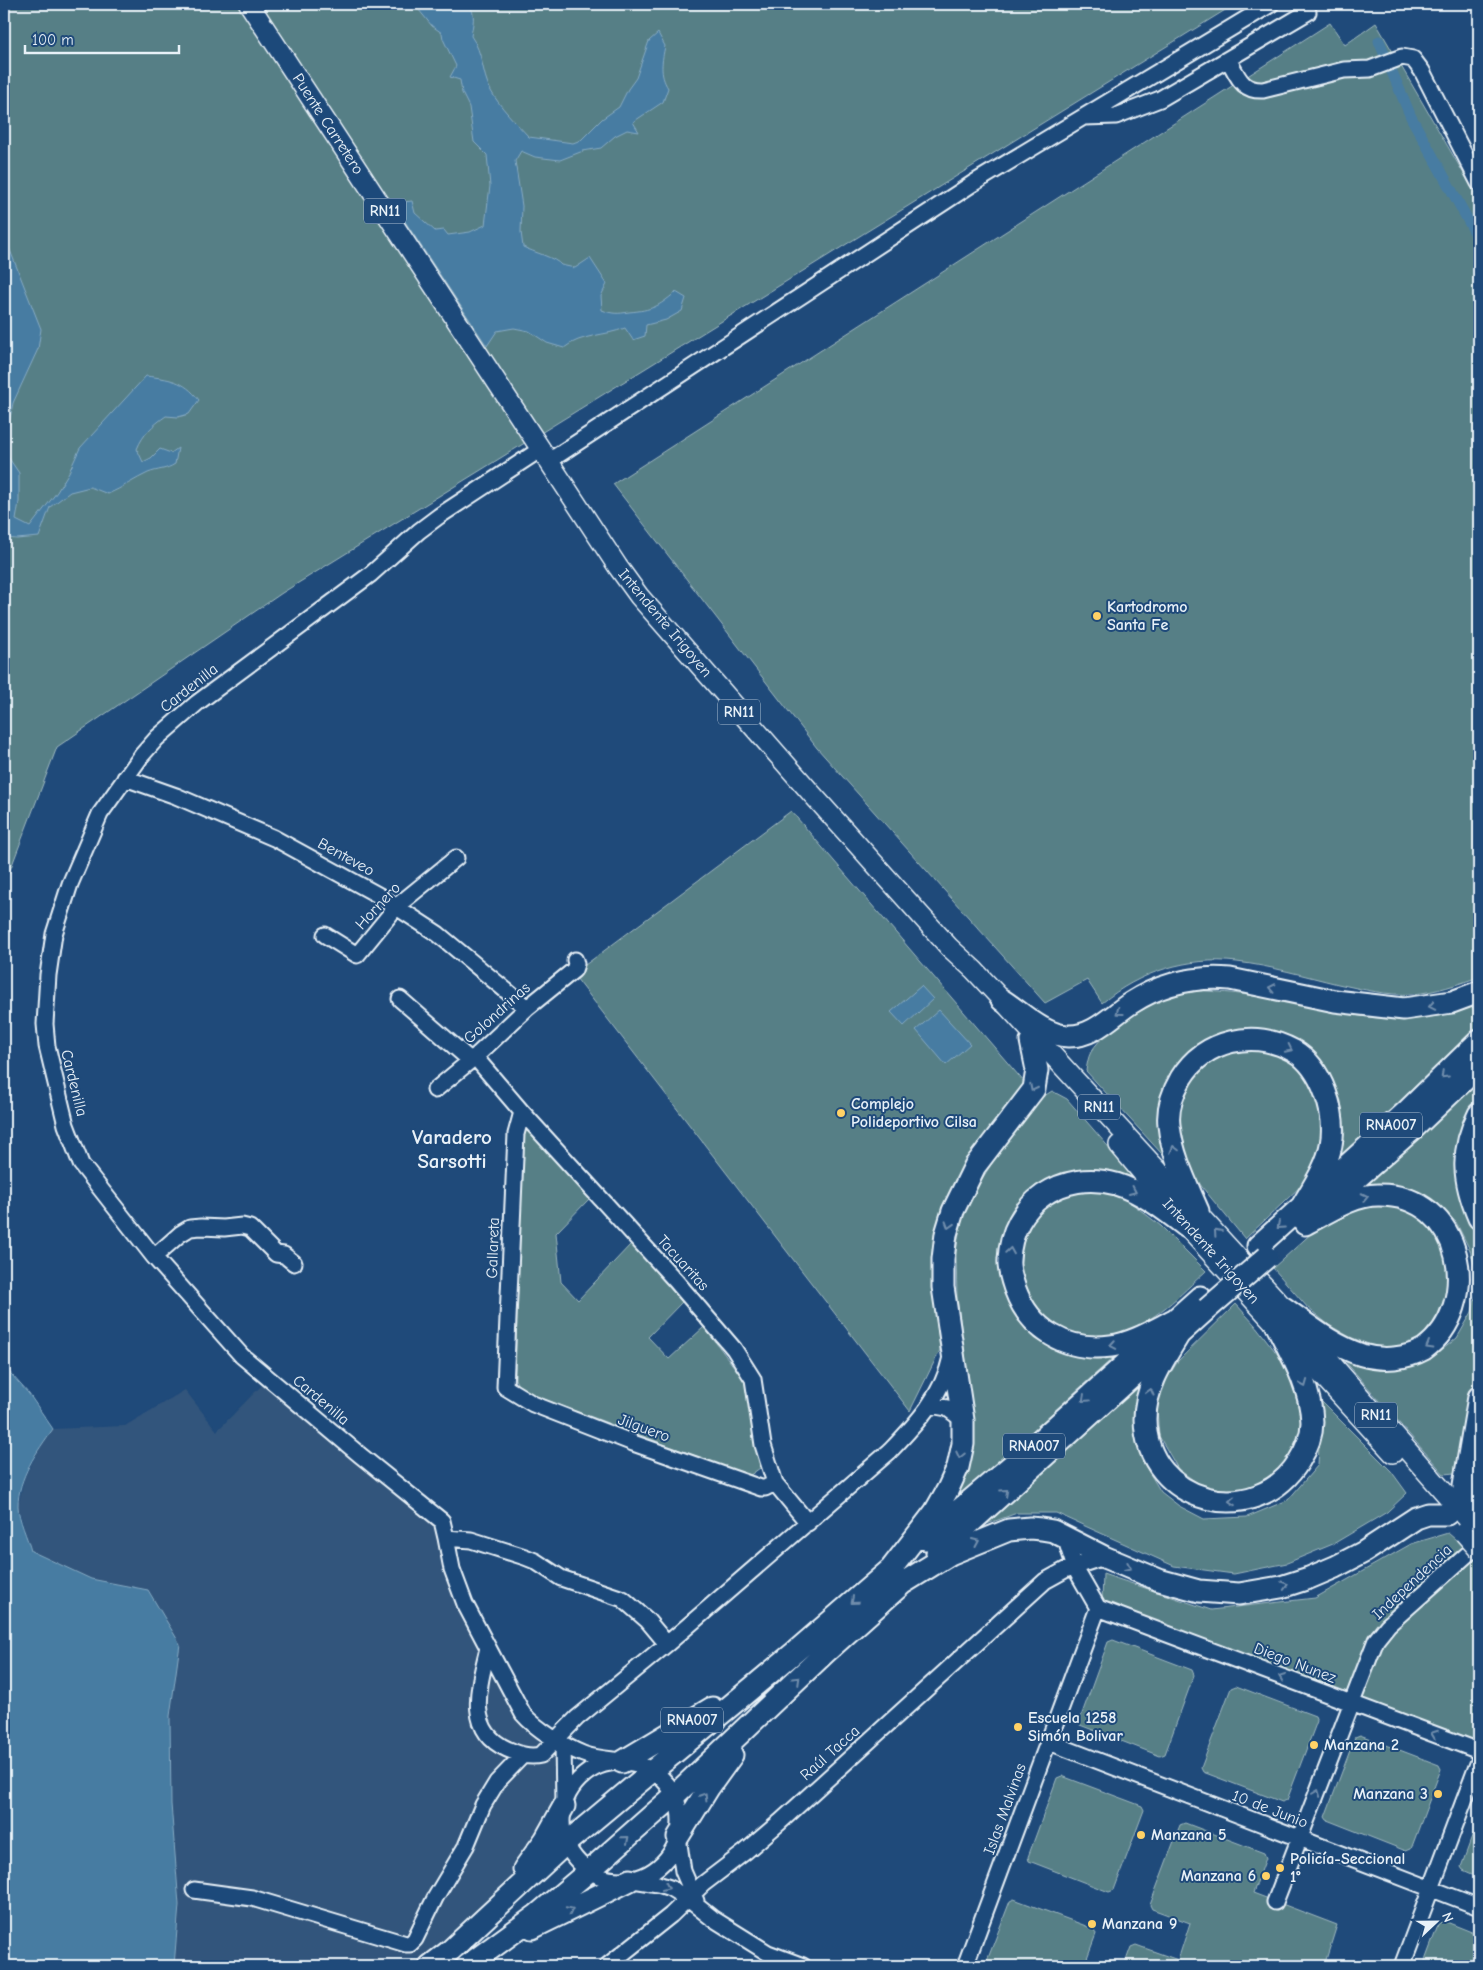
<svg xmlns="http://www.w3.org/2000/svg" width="1483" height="1970" font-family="'Comic Neue',sans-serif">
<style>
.built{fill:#32557b}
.green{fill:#567f86;stroke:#9fb8bf}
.water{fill:#467ca2;stroke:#87abc4}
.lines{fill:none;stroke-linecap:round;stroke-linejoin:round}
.canal{stroke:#467ca2;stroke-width:11}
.minor-casing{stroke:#e8f1f8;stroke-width:19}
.major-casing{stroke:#e8f1f8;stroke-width:22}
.highway-casing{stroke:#e8f1f8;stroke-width:25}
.minor{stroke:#1f4a7a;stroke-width:15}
.major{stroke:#1f4a7a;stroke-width:19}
.highway{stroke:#1f4a7a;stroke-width:21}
.major-bridge-casing{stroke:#e8f1f8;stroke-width:22;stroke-linecap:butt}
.highway-bridge-casing{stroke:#e8f1f8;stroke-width:25;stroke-linecap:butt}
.major-bridge{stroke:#1f4a7a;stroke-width:19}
.highway-bridge{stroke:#1f4a7a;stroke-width:21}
.oneway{stroke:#6f8dac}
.poi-dot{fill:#ffd166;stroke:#1f4a7a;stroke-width:2}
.labels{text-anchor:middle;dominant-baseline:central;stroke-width:4;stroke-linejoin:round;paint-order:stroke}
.shield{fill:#1f4a7a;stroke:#acbfd2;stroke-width:1}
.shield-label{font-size:15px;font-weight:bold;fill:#e8f1f8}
.street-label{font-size:16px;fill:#e8f1f8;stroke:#1f4a7a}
.poi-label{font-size:16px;font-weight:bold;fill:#e8f1f8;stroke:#1f4a7a;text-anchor:start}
.district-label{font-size:21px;font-weight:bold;fill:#e8f1f8;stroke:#1f4a7a}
</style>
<rect width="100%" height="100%" fill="#1f4a7a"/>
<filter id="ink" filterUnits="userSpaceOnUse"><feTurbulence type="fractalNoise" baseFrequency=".02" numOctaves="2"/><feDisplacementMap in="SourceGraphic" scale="10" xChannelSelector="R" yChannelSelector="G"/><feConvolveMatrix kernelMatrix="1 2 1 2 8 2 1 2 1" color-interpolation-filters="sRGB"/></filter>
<g filter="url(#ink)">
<path class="built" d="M268,1379L442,1521L452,1569L523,1714L557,1739L564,1806L539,1849L443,1956L314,1966H174L179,1905L171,1804L170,1715L179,1644L148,1590L91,1579L31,1551L18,1507L24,1478L42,1444L53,1429L125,1426L185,1390L217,1431Z"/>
<path class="green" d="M4,4H1235L282,593L57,747L4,886Z
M1330,23L1345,45L1376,23L1479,200V977C1458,984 1436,992 1413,994C1388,996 1362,989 1338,984C1305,976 1271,966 1237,962C1189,956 1139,972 1102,1003L1087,980L1045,1003L817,748L613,484Z
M791,811L1025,1083L978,1143L957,1177L943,1210L935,1241L932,1283L940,1350L910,1411L573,974Z
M1184,990C1212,991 1239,993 1267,998C1341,1012 1405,1034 1479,1004V1025L1333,1166L1345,1132L1341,1101L1326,1069L1301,1045L1242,1031L1215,1036L1189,1054L1173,1073V1166L1086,1071C1087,1065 1088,1057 1091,1052C1109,1023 1153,1004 1184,990Z
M1257,1048L1286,1058L1308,1078L1324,1112V1148L1304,1183L1245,1239L1202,1187L1180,1154L1175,1123L1179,1097L1210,1059L1231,1050Z
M1479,1077V1103L1470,1117L1465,1201L1479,1238V1351L1461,1462L1454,1473L1444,1474L1336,1351L1374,1366L1400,1369L1433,1357L1457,1338L1472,1312L1479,1282L1470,1250L1456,1222L1432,1200L1405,1189H1362Z
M1052,1091L1067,1099L1145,1189L1100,1172L1066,1173L1035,1186L1012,1212L998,1247L1001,1285L1020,1321L1051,1349L1083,1356L1114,1357L938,1516L969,1460L973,1411L957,1298L956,1252L961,1220L974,1191L1009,1137L1041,1098Z
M523,1129H530L589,1199L556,1233L561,1282L578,1300L631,1244L682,1302L648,1337L669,1359L704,1327L747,1384L760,1468L749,1476L520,1390L515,1379Z
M1094,1189L1126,1199L1161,1226L1206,1271C1180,1295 1155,1322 1120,1333C1058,1353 991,1286 1028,1226C1032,1220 1036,1211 1041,1207C1056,1195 1076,1192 1094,1189Z
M1367,1204L1391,1205L1424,1214L1450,1238L1461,1292L1417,1345L1379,1348L1350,1337L1329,1325L1308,1308L1273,1268L1314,1231L1337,1214Z
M1236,1304L1255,1325L1278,1355L1292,1383L1301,1417L1298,1449L1279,1471L1253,1488L1226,1492L1203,1487L1178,1469L1159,1436L1156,1396L1178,1361Z
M1143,1381L1137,1398V1433L1141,1459L1161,1492L1179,1506L1204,1519L1247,1517L1288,1500L1318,1465L1320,1427L1315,1395L1391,1471L1407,1493L1387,1512L1333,1544L1287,1563L1234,1574L1174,1566L1056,1513H1017L984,1525Z
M1448,1533L1479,1560V1747L1102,1602L1103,1574L1211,1610L1315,1598L1411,1544Z
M1113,1640L1192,1670L1194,1675L1165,1754L1160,1756L1080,1725L1079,1722L1108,1642Z
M1236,1686L1315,1716L1317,1721L1287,1800L1282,1802L1203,1772L1201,1768L1231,1688Z
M1360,1735L1439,1765L1441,1769L1411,1849L1406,1851L1327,1820L1325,1817L1355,1737Z
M1062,1776L1142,1806L1144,1810L1114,1890L1109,1892L1029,1861L1028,1857L1057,1778Z
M1479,1818V1877L1463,1870L1461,1867Z
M1185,1823L1264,1853L1266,1858L1253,1893L1337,1925L1324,1966H1124L1131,1947L1136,1945L1178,1960L1190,1923L1152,1909L1150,1905L1180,1825Z
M1014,1899L1094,1929L1096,1934L1084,1966H985L1010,1901Z
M1444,1921L1479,1935V1966H1423L1439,1923Z"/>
<path class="water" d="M414,4H469C476,15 473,23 471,36C484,54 481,72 491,91C499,106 517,124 529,137L573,143L581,140L602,119L619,107L628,89L636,78L649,41L658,33L665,46C662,61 659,74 668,88L663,102L633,122L639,132L627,130L615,136L601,148L583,151L560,160L535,157L521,151L515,161L522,206L521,232L523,247C533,252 556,258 561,265L575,268L590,258L607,284L601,296L602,310C612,314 618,314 629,312C652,310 658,307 676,292L686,298L682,311L666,320L646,325L645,336L633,340L625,328C606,336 581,334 564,348L547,343L529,331L514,328L497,331L487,346L402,217L403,202L412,201L415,213L435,231L444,230L448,235L470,232L485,225L490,186L487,155L474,142L469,107L462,93L460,80L450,77L456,66L443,39L442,33L432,26Z
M4,235L41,329L38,349L13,403L9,423L4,431Z
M146,376C169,379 184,380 199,400L189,414L178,417L166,416C153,425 143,434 137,449L143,462L151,458L160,449L171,453L178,448L175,464C166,470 158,469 148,473C135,479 122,488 108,494L90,487L70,492L50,507L39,537L17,539L4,538V451L19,473V502L16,520L30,527L57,492L69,472L80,448Z
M921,986L933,999L904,1026L891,1012Z
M939,1010L970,1044L946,1065L916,1030Z
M4,1366L29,1394L53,1429C37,1451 18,1478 18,1506C18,1518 28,1539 31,1551L91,1579L148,1590L180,1644L170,1716L171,1804L179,1905L174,1966H4Z"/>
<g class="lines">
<path class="canal" d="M1379,41L1411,117L1479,240"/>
<g class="minor-casing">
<path id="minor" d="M1228,59C1238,76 1241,91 1263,90L1344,70L1370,69L1402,57L1413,59L1422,71L1479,183
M1084,117L1116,116L1160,99L1308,12
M541,449L439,516L419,531L371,574L197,703L157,738L142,755L100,814L70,884L54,934L48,975L45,1024L47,1046L66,1125L81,1164L154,1257L242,1356L360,1455L442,1521L446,1538L471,1540L525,1557L535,1561L561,1578L623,1599L647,1620L667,1644
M549,461L972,184L1271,4
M125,778L176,796L274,838L378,895L438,934L527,1008
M325,935L357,955L397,906L456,858
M400,999L470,1060
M475,1057L522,1112L675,1280L734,1349L753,1379L763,1445L775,1483L808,1523
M435,1090L475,1057L527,1008L574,970L576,964L575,960
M522,1112L516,1134L505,1387L533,1404L633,1443L761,1488H765L775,1483
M154,1257L180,1234L190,1228L201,1227L224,1228L242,1226L250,1228L276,1254L284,1255L294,1263
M930,1405L947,1408L963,1420
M1065,1537L1075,1568L1098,1608
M446,1538L452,1569L465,1604L523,1714C536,1729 565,1747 583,1754C593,1758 604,1759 614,1760
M1098,1608L1479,1751
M488,1648C480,1683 464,1730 507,1749C519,1754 528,1758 541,1755L577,1718L667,1644L890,1451C917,1423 943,1395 951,1357
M1049,1742L1479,1907
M563,1744L564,1802
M562 1821a59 59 0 1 1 118 0a59 59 0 1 1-118 0Z
M678,1837L683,1871L696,1901
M633,1880L658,1884L670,1888L688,1899L712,1918L768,1953L803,1966
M194,1890L252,1898L406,1944H410L415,1939L435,1898L466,1846L483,1805L497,1782L522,1756
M1275,1902L1376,1640L1388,1625L1479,1544
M607,1966L671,1915L703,1884L745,1852L780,1822L1045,1581L1065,1570L1104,1557
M965,1966L1098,1608
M1402,1966L1479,1761"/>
</g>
<g class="major-casing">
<path id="major" d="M249,4L618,567L639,596L812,794L949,947L974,970L1002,1000L1284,1308L1337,1370L1479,1532
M1119,1145L1187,1227L1393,1453"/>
</g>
<g class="highway-casing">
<path id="highway" d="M1002,1000C1022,1013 1043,1035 1068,1036C1094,1037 1112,1015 1131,1003C1161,984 1195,976 1230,979L1335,1001L1404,1009L1452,1002L1479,992
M1479,1114C1460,1151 1463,1181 1479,1218
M1326,1205L1413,1129L1479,1066
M1198,1211C1186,1183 1172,1155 1169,1125C1167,1109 1173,1092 1181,1078C1205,1039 1254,1029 1294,1051C1322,1067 1337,1114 1331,1145C1327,1167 1313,1187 1302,1206
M1258,1246L1407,1111L1479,1041
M1284,1308C1308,1325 1333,1346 1362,1355C1383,1361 1406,1359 1424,1349C1483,1306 1465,1194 1378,1195C1352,1195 1327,1213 1305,1224
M1174,1320C1154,1330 1133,1343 1111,1346C1066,1352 1030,1330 1015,1289C1012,1280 1008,1269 1009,1260C1011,1203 1063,1169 1116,1184C1142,1192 1165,1210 1187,1227
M1178,1336C1162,1362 1145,1388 1145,1419C1146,1504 1256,1531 1299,1461C1306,1450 1312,1436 1312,1422C1311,1387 1291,1354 1276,1324
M1470,1521L1464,1499V1485L1479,1397
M925,1539L1018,1460L1200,1297
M937,1553L1207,1309
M622,1762L712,1708
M678,1837L709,1787L732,1755
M524,1869L545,1840L564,1806
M532,1928L630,1880
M430,1966L451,1950L566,1843L795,1652L891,1569L935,1512L948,1489L958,1467L963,1444V1420L943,1287V1259L946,1234L953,1211L975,1166L1034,1089L1037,1070L1031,1041
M467,1966L537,1915L589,1871L674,1796L826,1652L903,1583L950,1554L1009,1530L1030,1528L1041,1529L1053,1531L1104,1557L1159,1580L1199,1591L1239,1594L1281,1587L1309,1578L1335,1567L1364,1552L1416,1518L1428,1514H1447"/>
</g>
<use href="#minor" class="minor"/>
<use href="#major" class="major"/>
<use href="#highway" class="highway"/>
<g class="major-bridge-casing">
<path id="major-bridge" d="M1464,1533L1479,1550"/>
</g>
<g class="highway-bridge-casing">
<path id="highway-bridge" d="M1207,1309L1267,1257"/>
</g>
<use href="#major-bridge" class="major-bridge"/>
<use href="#highway-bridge" class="highway-bridge"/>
</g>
<defs><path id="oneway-chevron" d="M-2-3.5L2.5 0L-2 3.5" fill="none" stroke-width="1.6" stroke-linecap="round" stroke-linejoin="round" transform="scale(1.25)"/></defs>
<g class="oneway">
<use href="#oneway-chevron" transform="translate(1272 988) rotate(-168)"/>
<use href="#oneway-chevron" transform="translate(1432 1006) rotate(169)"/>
<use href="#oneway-chevron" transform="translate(1119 1012) rotate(144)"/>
<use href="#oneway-chevron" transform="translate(1289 1049) rotate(26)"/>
<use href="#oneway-chevron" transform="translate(1444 1075) rotate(136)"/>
<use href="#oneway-chevron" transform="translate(1033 1088) rotate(117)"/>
<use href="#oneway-chevron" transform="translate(1174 1149) rotate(-105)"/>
<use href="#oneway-chevron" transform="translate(1133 1191) rotate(25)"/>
<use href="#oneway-chevron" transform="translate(1365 1197) rotate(-12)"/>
<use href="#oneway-chevron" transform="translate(949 1225) rotate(107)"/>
<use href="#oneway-chevron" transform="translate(1280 1226) rotate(138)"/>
<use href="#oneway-chevron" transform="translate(1217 1232) rotate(-132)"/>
<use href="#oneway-chevron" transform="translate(1010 1251) rotate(-81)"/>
<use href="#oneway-chevron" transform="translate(1113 1345) rotate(170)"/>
<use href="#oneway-chevron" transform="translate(1429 1346) rotate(150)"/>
<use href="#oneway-chevron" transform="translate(1304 1384) rotate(68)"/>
<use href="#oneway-chevron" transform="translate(1150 1392) rotate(-75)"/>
<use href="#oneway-chevron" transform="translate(1085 1399) rotate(138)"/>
<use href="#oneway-chevron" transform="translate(960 1455) rotate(103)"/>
<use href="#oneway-chevron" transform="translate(1005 1492) rotate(-42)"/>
<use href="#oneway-chevron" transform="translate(1232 1501) rotate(176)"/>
<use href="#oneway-chevron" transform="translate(976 1542) rotate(-24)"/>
<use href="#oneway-chevron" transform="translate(1128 1567) rotate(23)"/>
<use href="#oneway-chevron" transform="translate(1285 1585) rotate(-16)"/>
<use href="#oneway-chevron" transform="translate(854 1601) rotate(139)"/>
<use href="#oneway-chevron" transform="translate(1282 1677) rotate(-159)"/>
<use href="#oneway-chevron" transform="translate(797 1680) rotate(-44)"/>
<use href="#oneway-chevron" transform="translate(1434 1734) rotate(-159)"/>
<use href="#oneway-chevron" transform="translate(1317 1793) rotate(-69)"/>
<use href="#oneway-chevron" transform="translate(704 1796) rotate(-58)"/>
<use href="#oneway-chevron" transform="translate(626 1839) rotate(-41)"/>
<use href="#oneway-chevron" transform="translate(666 1887) rotate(24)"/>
<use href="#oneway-chevron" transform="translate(570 1910) rotate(-26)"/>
</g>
</g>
<g class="poi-dot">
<circle cx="1097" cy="616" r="5"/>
<circle cx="841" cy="1113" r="5"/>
<circle cx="1018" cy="1727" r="5"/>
<circle cx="1314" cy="1745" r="5"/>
<circle cx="1438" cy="1794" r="5"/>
<circle cx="1141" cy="1835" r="5"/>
<circle cx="1280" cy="1868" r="5"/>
<circle cx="1266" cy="1876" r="5"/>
<circle cx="1092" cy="1924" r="5"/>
</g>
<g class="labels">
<g class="shield">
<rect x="364" y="198.5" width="42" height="25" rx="4"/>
<rect x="718" y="699.5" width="42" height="25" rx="4"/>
<rect x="1078" y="1094.5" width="42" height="25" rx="4"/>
<rect x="1360" y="1112.5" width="62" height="25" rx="4"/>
<rect x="1355" y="1402.5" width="42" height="25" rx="4"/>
<rect x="1003" y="1433.5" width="62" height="25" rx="4"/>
<rect x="661" y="1707.5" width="62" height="25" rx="4"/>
</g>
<g class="shield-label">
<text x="385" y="211">RN11</text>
<text x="739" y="712">RN11</text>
<text x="1099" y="1107">RN11</text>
<text x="1391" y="1125">RNA007</text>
<text x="1376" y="1415">RN11</text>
<text x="1034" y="1446">RNA007</text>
<text x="692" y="1720">RNA007</text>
</g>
<g class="street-label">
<text transform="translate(328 124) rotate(57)">Puente Carretero</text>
<text transform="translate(665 623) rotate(50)">Intendente Irigoyen</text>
<text transform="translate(189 688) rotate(-38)">Cardenilla</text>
<text transform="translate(346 857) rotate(29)">Benteveo</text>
<text transform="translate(378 906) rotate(-47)">Hornero</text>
<text transform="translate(497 1013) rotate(-42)">Golondrinas</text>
<text transform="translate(74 1083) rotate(76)">Cardenilla</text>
<text transform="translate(493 1248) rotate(-88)">Gallareta</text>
<text transform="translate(1211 1251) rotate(48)">Intendente Irigoyen</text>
<text transform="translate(683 1263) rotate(48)">Tacuaritas</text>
<text transform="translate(321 1400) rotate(40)">Cardenilla</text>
<text transform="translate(644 1428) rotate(20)">Jilguero</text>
<text transform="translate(1412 1582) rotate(-43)">Independencia</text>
<text transform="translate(1295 1663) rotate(21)">Diego Nunez</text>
<text transform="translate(830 1753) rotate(-42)">Raúl Tacca</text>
<text transform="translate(1005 1809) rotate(-70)">Islas Malvinas</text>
<text transform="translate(1270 1809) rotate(21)">10 de Junio</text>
</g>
<g class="poi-label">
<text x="1107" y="607">Kartodromo<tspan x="1107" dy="18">Santa Fe</tspan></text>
<text x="851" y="1104">Complejo<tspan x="851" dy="18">Polideportivo Cilsa</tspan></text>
<text x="1028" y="1718">Escuela 1258<tspan x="1028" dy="18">Simón Bolivar</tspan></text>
<text x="1324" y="1745">Manzana 2</text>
<text x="1428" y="1794" text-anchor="end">Manzana 3</text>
<text x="1151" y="1835">Manzana 5</text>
<text x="1290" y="1859">Policía-Seccional<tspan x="1290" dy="18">1°</tspan></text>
<text x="1256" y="1876" text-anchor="end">Manzana 6</text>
<text x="1102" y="1924">Manzana 9</text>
</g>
<g class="district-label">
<text x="452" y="1137">Varadero<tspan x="452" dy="24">Sarsotti</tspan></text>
</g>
</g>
<rect width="1483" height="1970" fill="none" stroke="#1f4a7a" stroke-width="20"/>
<rect x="10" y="10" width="1463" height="1950" fill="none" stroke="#e8f1f8" stroke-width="2" filter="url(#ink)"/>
<g transform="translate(1436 1922) rotate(68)" stroke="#1f4a7a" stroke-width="4" paint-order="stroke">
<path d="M0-4L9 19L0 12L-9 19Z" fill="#e8f1f8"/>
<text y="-8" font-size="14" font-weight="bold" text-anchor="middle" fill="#e8f1f8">N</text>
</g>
<path d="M25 45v8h154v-8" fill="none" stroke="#e8f1f8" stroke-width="2.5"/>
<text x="32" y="45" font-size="15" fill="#e8f1f8" stroke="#1f4a7a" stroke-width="4" paint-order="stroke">100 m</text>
</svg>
